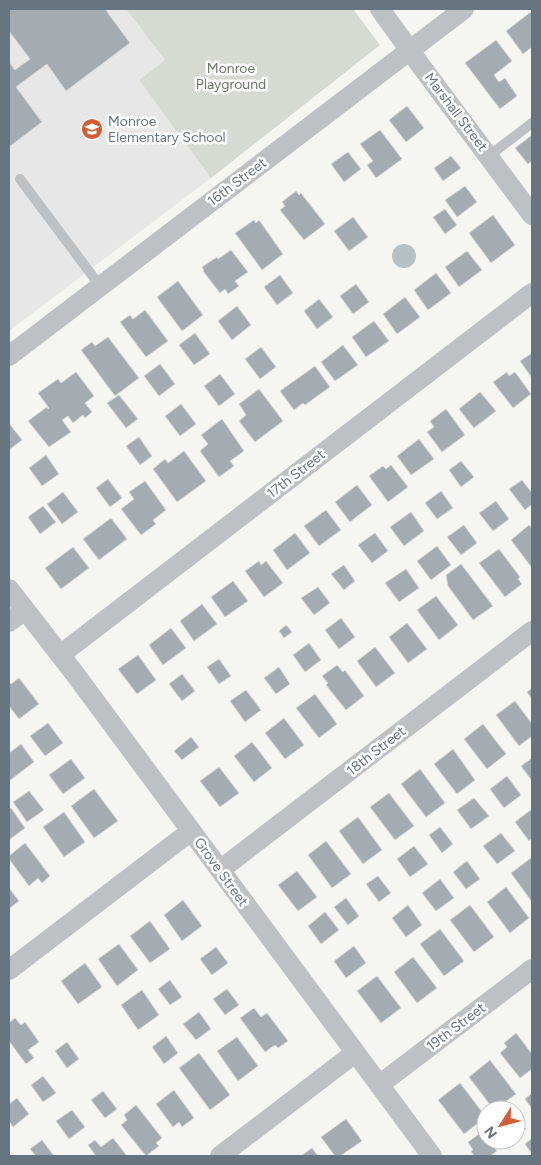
<svg xmlns="http://www.w3.org/2000/svg" width="541" height="1165" font-family="Figtree,sans-serif">
<style>
.built{fill:#e6e7e6}
.green{fill:#d5dad2}
.water{fill:#b6c1c5}
.building{fill:#a5acb1;stroke:#d7d7d5}
.lines{fill:none;stroke-linecap:round;stroke-linejoin:round}
.service{stroke:#bdc1c4;stroke-width:10}
.minor{stroke:#bdc1c4;stroke-width:20}
.labels{text-anchor:middle;dominant-baseline:central;stroke-width:5;stroke-linejoin:round;paint-order:stroke}
.park-label{font-size:14px;fill:#697865;stroke:#fff}
.street-label{font-size:14px;fill:#677581;stroke:#fff}
.poi-label{font-size:14px;fill:#677581;stroke:#fff;text-anchor:start}
</style>
<rect width="100%" height="100%" fill="#f5f5f2"/>
<path class="built" d="M9,9H126L165,60L139,80L211,178L9,331Z"/>
<path class="green" d="M126,9H353L380,45L211,178L139,80L165,60Z"/>
<path class="water" d="M392 256a12 12 0 1 1 24 0a12 12 0 1 1-24 0Z"/>
<path class="building" d="M9,9H105L130,43L66,91L47,64L16,87L42,122L9,147V62L15,70L30,59L9,31Z
M532,11V47L523,54L506,31Z
M496,40L512,61L494,75L499,82L505,78L517,96L500,109L465,63Z
M407,106L424,128L406,142L389,120Z
M380,130L402,159L376,178L367,165L373,161L360,144Z
M532,135V161L528,164L515,148Z
M348,152L361,169L344,182L331,164Z
M451,156L461,168L443,181L434,168Z
M465,186L477,202L457,217L445,200Z
M296,191L299,195L301,193L325,224L304,240L280,210L285,206L282,202Z
M445,209L457,225L445,234L433,217Z
M493,215L515,245L491,263L469,233Z
M353,217L368,237L349,251L334,231Z
M254,220L256,223L259,220L283,254L262,270L235,233Z
M231,250L248,272L235,281L239,286L228,294L225,289L220,293L203,271L204,270L202,267L217,257L218,259Z
M467,251L482,270L459,287L445,267Z
M436,273L451,293L428,310L414,290Z
M280,275L293,293L277,305L264,287Z
M178,281L203,315L182,331L157,297Z
M356,284L369,302L353,314L340,296Z
M405,297L420,317L397,334L383,314Z
M319,299L333,317L317,329L304,311Z
M237,306L251,325L232,340L218,321Z
M145,310L168,341L146,357L120,322L130,315L133,319Z
M374,321L389,341L366,357L352,337Z
M195,333L210,354L194,365L179,345Z
M108,337L139,378L115,396L81,350L92,342L95,346Z
M343,345L358,365L335,381L321,362Z
M261,347L276,367L260,379L245,359Z
M532,353V378L520,361Z
M160,364L175,384L159,396L144,376Z
M315,366L330,387L305,405L303,403L294,410L280,391Z
M76,372L94,396L85,403L92,412L85,418L83,415L73,423L68,416L62,420L71,432L49,447L28,421L47,407L48,409L49,408L38,393L58,379L61,383Z
M507,372L509,376L515,372L531,394L513,408L493,382Z
M220,374L235,394L219,406L204,386Z
M259,389L283,421L255,442L239,421L246,415L239,404Z
M480,392L496,411L474,428L459,409Z
M119,395L138,419L126,428L107,403Z
M181,404L196,424L180,436L165,416Z
M446,409L465,435L442,452L427,432L434,427L430,421Z
M222,419L244,451L230,461L234,466L219,477L200,451L208,444L201,435Z
M9,423L22,440L9,450Z
M139,437L152,456L140,465L126,446Z
M419,439L434,459L411,475L397,456Z
M184,451L206,481L177,502L153,469L165,459L168,463Z
M46,455L59,474L42,486L29,468Z
M461,461L474,477L461,487L449,470Z
M391,465L408,487L388,502L369,476L383,466L386,469Z
M108,479L122,498L110,507L96,488Z
M522,480L532,493V504L525,510L509,489Z
M145,481L166,510L153,520L156,524L141,535L121,509L134,499L129,492Z
M357,485L372,505L350,522L335,502Z
M441,491L453,508L437,519L425,503Z
M63,492L78,512L62,524L47,504Z
M496,501L509,519L493,531L479,513Z
M43,506L56,522L40,534L28,517Z
M326,510L341,530L319,546L304,526Z
M411,512L424,531L404,546L390,527Z
M111,518L127,539L99,560L83,539Z
M464,525L477,543L461,555L447,537Z
M529,525L532,529V568L511,540Z
M295,533L310,553L287,570L273,550Z
M375,533L388,551L372,563L358,545Z
M437,546L451,565L431,580L417,561Z
M73,547L89,568L61,589L45,568Z
M499,549L520,577L518,579L522,584L505,597L479,563Z
M259,561L261,565L266,561L283,583L264,597L245,571Z
M461,564L493,606L473,620L448,586L446,575Z
M344,565L355,581L344,590L331,574Z
M406,569L419,588L399,602L385,583Z
M233,581L248,601L225,617L211,597Z
M318,587L330,603L314,615L301,598Z
M436,596L458,625L439,640L417,610Z
M202,604L217,624L194,641L180,621Z
M341,618L355,637L339,649L325,630Z
M407,623L427,649L408,663L389,637Z
M286,625L292,632L284,638L279,631Z
M171,628L186,648L163,665L149,645Z
M309,643L321,660L305,672L293,655Z
M375,647L395,673L376,687L357,661Z
M138,655L156,680L137,694L118,669Z
M219,659L231,676L219,684L207,667Z
M337,665L343,672L345,670L364,696L346,710L326,685L328,683L322,676Z
M279,667L290,684L276,694L264,678Z
M182,674L195,691L182,701L169,684Z
M19,678L39,704L19,719L9,706V682L11,684Z
M532,688V699L527,692Z
M246,690L261,710L245,722L230,701Z
M315,694L337,724L319,738L296,708Z
M515,701L532,724V736L519,746L496,715Z
M284,718L304,745L285,759L265,733Z
M48,723L63,743L45,756L30,736Z
M483,724L506,754L487,769L464,739Z
M191,737L199,747L182,760L174,751Z
M252,742L272,768L254,782L234,756Z
M21,744L34,762L9,781V753Z
M453,749L475,780L457,794L434,764Z
M532,758V781L521,766Z
M71,759L85,778L63,794L49,775Z
M219,767L239,793L220,807L200,781Z
M420,769L445,803L426,817L401,784Z
M507,776L521,795L504,808L490,789Z
M94,789L118,821L94,838L71,806Z
M29,791L44,810L27,822L13,802Z
M389,793L414,826L395,840L370,807Z
M474,798L489,816L471,829L457,810Z
M11,808L25,828L9,840V809Z
M532,809V838L529,841L515,822Z
M64,812L85,842L64,857L43,827Z
M358,817L382,850L363,864L339,831Z
M440,827L453,844L442,853L429,835Z
M501,833L515,851L497,864L483,846Z
M326,841L351,874L332,888L308,855Z
M25,843L50,876L42,883L38,878L29,886L9,859V856Z
M414,846L428,864L410,877L397,859Z
M531,858L532,860V902L511,873Z
M467,861L480,879L466,889L453,872Z
M297,871L317,897L298,911L278,885Z
M378,876L391,893L379,902L366,884Z
M440,879L454,898L436,911L422,893Z
M506,887L529,918L510,933L487,902Z
M9,888L19,901L10,908L9,906Z
M346,898L359,916L348,925L334,907Z
M183,900L202,926L182,941L164,915Z
M408,905L422,925L406,937L392,918Z
M470,905L494,937L474,952L450,920Z
M325,912L339,930L321,944L308,926Z
M150,921L170,949L150,963L130,936Z
M440,929L464,961L444,976L420,944Z
M119,944L138,970L117,986L98,959Z
M354,946L366,963L346,978L334,961Z
M216,947L228,963L212,975L200,959Z
M413,957L437,988L417,1003L394,972Z
M85,963L102,987L78,1004L61,981Z
M377,976L401,1008L381,1023L357,991Z
M170,980L182,997L170,1005L158,989Z
M227,989L239,1005L225,1015L213,999Z
M142,990L159,1015L138,1030L121,1005Z
M254,1008L261,1017L267,1013L288,1041L278,1048L275,1045L265,1052L240,1018Z
M199,1012L211,1029L196,1040L183,1024Z
M15,1018L21,1025L25,1022L39,1042L28,1050L34,1058L26,1064L9,1041V1023Z
M516,1033L532,1054V1069L520,1078L500,1053L507,1047L504,1043Z
M166,1036L178,1053L164,1064L152,1047Z
M237,1037L258,1066L238,1081L217,1051Z
M67,1042L79,1059L67,1068L55,1051Z
M199,1053L230,1095L210,1110L179,1068Z
M490,1060L516,1094L494,1110L469,1077Z
M43,1076L56,1093L43,1102L31,1085Z
M460,1083L486,1117L464,1134L438,1100Z
M174,1090L194,1118L182,1127L179,1122L173,1127L156,1104Z
M103,1091L117,1109L105,1118L91,1100Z
M532,1093V1109L525,1099Z
M17,1098L29,1114L13,1127L9,1121V1104Z
M136,1105L162,1138L156,1143L159,1146L146,1156L121,1125L127,1120L124,1115Z
M72,1110L85,1127L69,1139L56,1121Z
M516,1116L526,1129L516,1136Z
M346,1119L362,1141L340,1156H335L321,1137Z
M483,1131L486,1136V1140H489L497,1151L490,1156H474L471,1151L473,1150L468,1142Z
M113,1138L127,1156H96L88,1145L95,1140L101,1147Z
M532,1138V1154L525,1144Z
M42,1140L54,1156H36L30,1149Z
M312,1148L318,1156H301Z"/>
<g class="lines">
<path class="service" d="M489,156L532,123
M20,179L100,286"/>
<path class="minor" d="M380,9L421,66L532,215
M9,356L464,9
M9,589L75,674L432,1156
M9,622L25,610
M60,655L532,293
M220,870L532,631
M9,970L191,831
M379,1085L532,969
M220,1156L355,1053"/>
</g>
<defs>
<g id="school-disc" transform="scale(1.125)"><circle r="9.5" fill="#d35e35" stroke="#fff"/><path d="M0-5L7-2L0 1L-7-2ZM-4 1L0 2.5L4 1V4Q0 6-4 4Z" fill="#fff"/></g>
</defs>
<g fill-rule="evenodd">
<use href="#school-disc" x="92" y="129"/>
</g>
<g class="labels">
<g class="park-label">
<text x="231" y="68">Monroe<tspan x="231" dy="16">Playground</tspan></text>
</g>
<g class="street-label">
<text transform="translate(456 112) rotate(53)">Marshall Street</text>
<text transform="translate(237 182) rotate(-37)">16th Street</text>
<text transform="translate(296 474) rotate(-38)">17th Street</text>
<text transform="translate(376 751) rotate(-38)">18th Street</text>
<text transform="translate(221 872) rotate(54)">Grove Street</text>
<text transform="translate(456 1027) rotate(-37)">19th Street</text>
</g>
<g class="poi-label">
<text x="108" y="121">Monroe<tspan x="108" dy="16">Elementary School</tspan></text>
</g>
</g>
<rect width="541" height="1165" fill="none" stroke="#677581" stroke-width="20"/>
<g transform="translate(501 1125) rotate(234)"><circle r="24" fill="#ffffff" stroke="#c2c8cd"/>
<path d="M0-4L9 19L0 12L-9 19Z" fill="#d35e35"/>
<text y="-8" font-size="14" font-weight="bold" text-anchor="middle" fill="#677581">N</text>
</g>
</svg>
